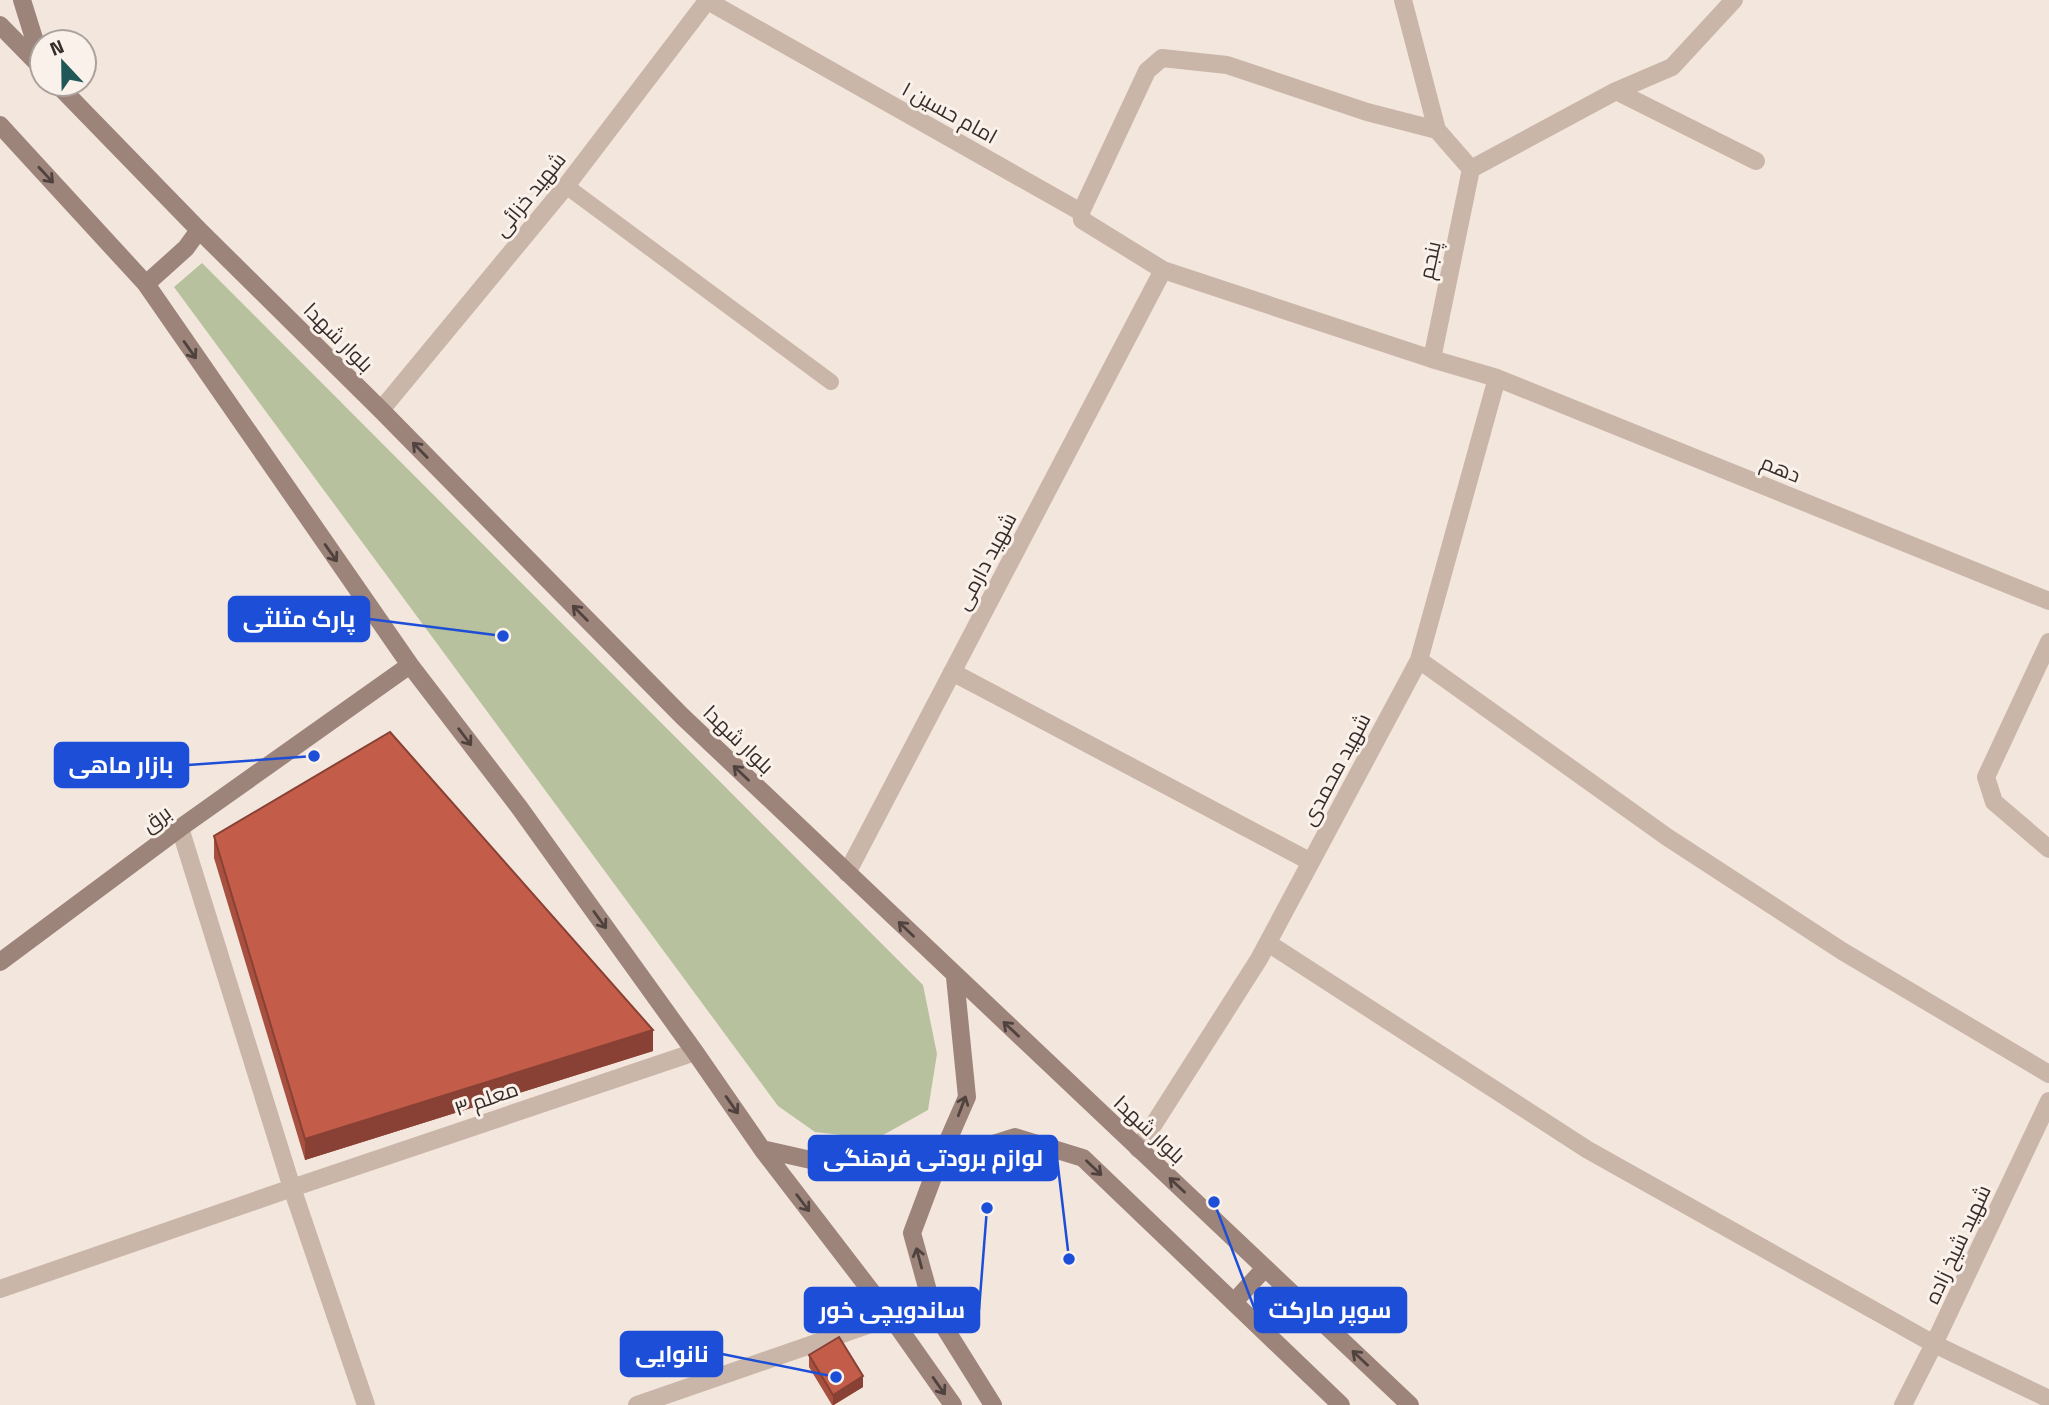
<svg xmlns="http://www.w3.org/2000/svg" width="2049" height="1405" font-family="'Titillium Web',Cairo,sans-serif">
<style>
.green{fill:#b8c19d}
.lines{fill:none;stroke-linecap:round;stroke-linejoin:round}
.lane{stroke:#cab5a9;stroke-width:16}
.street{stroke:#cab5a9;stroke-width:18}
.secondary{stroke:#9d847b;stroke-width:18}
.wall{fill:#a85040}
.shaded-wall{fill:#884134}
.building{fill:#c35d4a;stroke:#884134;stroke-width:2}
.oneway{stroke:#50423e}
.labels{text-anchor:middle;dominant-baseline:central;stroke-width:6;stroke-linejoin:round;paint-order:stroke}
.street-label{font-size:21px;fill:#372c29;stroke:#f9f1ea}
.leader{fill:none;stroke:#1d4ed8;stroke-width:2.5}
.callout-dot{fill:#1d4ed8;stroke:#f9f1ea;stroke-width:2.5}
.callout{fill:#1d4ed8;stroke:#1d4ed8;stroke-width:2.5}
.callout-label{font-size:23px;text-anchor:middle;font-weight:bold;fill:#fff}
</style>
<rect width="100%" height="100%" fill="#f2e6dd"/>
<path class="green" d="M202,263L923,985L937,1054L928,1110L876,1139L815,1132L778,1106L174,287Z"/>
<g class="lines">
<path class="lane" d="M566,186L831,382"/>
<path class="street" d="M706,0L1081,212L1082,220L1163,270L1432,359L1497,378L2049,601
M1403,0L1437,130
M1616,91L1756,161
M1471,169L1616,91L1672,67L1734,0
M1081,212L1147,71L1162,58L1227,65L1367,112L1437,130L1471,169
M1432,359L1471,169
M381,410L566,186L707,1
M2049,642L1986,777L1994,802L2049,849
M1419,660L1667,837L1842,951L2049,1074
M952,672L1311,862
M180,828L292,1188L366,1405
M847,873L1163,270
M1268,943L1588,1150L1934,1344L2049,1399
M1138,1149L1259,959L1419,660L1497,378
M0,1289L292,1188L695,1052
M637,1405L891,1317
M1903,1405L1934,1344L2049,1101"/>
<path class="secondary" d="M22,0L42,64
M0,25L42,68
M57,84L199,230L381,410L682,716L1410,1405
M0,125L146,284L410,665L519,807L695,1052L762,1149L891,1317L953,1405
M146,284L186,248L199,230
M0,962L180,828L410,665
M762,1149L864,1172L939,1161L967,1097L955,977
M1234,1302L1265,1268
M993,1405L933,1309L912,1233L939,1161L1015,1137L1083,1158L1341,1405"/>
</g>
<path class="wall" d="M214,836L653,1051L305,1160L214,858Z
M809,1355L863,1387L834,1405H832L809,1367Z"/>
<path class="shaded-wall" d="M653,1030V1051L305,1160V1139Z
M863,1376V1387L833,1405V1395Z"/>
<path class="building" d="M390,732L653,1030L305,1139L214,836Z
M839,1337L863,1376L833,1395L809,1355Z"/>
<defs><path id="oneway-shaft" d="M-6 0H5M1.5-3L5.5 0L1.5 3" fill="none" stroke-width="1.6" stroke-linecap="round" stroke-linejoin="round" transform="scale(1.75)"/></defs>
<g class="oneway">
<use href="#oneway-shaft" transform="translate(46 175) rotate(47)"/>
<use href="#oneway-shaft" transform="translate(190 350) rotate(55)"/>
<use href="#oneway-shaft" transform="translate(420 450) rotate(-134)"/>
<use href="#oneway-shaft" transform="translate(331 553) rotate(55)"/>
<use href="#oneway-shaft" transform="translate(580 613) rotate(-135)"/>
<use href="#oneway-shaft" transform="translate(465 737) rotate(53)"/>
<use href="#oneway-shaft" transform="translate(741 773) rotate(-136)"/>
<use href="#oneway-shaft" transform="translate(600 920) rotate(54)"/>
<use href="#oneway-shaft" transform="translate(906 929) rotate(-136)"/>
<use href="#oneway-shaft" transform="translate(1011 1029) rotate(-137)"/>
<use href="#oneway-shaft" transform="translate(732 1105) rotate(55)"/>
<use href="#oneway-shaft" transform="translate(962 1106) rotate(-69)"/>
<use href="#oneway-shaft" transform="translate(1094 1168) rotate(44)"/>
<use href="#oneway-shaft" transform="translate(1177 1185) rotate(-137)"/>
<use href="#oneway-shaft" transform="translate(803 1203) rotate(53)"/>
<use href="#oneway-shaft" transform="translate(919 1258) rotate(-105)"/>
<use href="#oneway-shaft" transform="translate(1360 1358) rotate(-137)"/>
<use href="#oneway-shaft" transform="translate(939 1386) rotate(55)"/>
</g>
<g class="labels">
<g class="street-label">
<text transform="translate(950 112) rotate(29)">امام حسین ۱</text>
<text transform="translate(529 194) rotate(-51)">شهید خزائی</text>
<text transform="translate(1429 260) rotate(-78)">پنجم</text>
<text transform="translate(339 337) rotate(45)">بلوار شهدا</text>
<text transform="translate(1781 468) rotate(22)">دهم</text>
<text transform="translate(985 561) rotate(-62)">شهید دارمی</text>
<text transform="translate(739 739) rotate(44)">بلوار شهدا</text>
<text transform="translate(1335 769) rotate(-62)">شهید محمدی</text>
<text transform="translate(156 818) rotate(-36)">برق</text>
<text transform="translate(486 1098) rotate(-19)">معلم ۳</text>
<text transform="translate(1150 1129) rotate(43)">بلوار شهدا</text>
<text transform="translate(1957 1244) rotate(-65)">شهید شیخ زاده</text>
</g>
</g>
<path class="leader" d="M503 636L369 619M314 756L188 765M1069 1259L1057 1158M987 1208L979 1310M1214 1202L1255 1310M836 1377L722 1354"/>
<g class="callout-dot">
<circle cx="503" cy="636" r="7"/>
<circle cx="314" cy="756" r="7"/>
<circle cx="1069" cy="1259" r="7"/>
<circle cx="987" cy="1208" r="7"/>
<circle cx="1214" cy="1202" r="7"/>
<circle cx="836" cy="1377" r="7"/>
</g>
<g class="callout">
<rect x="229" y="597" width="140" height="44" rx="7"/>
<rect x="55" y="743" width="133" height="44" rx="7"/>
<rect x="809" y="1136" width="248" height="44" rx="7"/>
<rect x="805" y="1288" width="174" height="44" rx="7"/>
<rect x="1255" y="1288" width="151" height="44" rx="7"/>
<rect x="621" y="1332" width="101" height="44" rx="7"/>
</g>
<g class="callout-label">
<text x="299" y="627">پارک مثلثی</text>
<text x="121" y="773">بازار ماهی</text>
<text x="933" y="1166">لوازم برودتی فرهنگی</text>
<text x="892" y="1318">ساندویچی خور</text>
<text x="1330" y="1318">سوپر مارکت</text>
<text x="672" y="1362">نانوایی</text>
</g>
<g transform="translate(63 63) rotate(338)"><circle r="33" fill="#f9f1ea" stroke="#aba29d" stroke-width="2"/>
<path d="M0-5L12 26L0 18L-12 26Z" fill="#1f5857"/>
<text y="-10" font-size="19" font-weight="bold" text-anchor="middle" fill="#372c29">N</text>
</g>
</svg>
